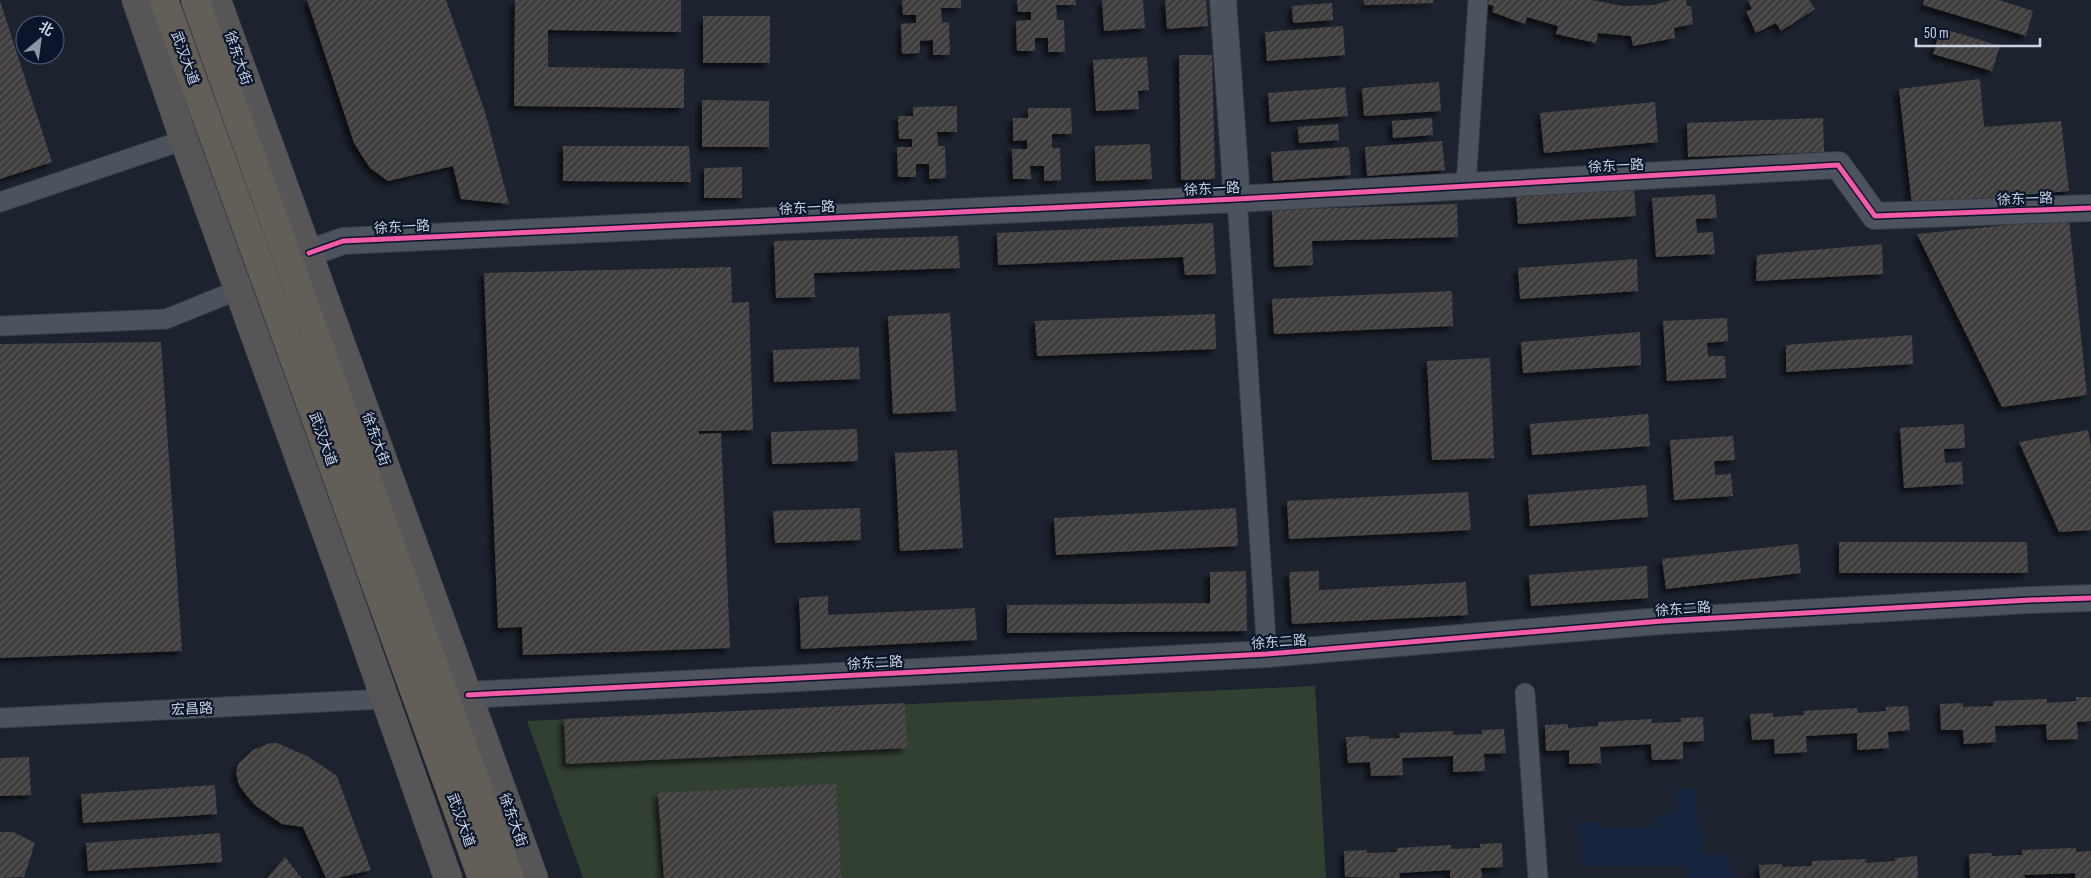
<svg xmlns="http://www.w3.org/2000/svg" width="2091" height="878" font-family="'Sofia Sans Condensed','Noto Sans SC',sans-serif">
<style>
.built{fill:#17243f}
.garden{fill:#324031}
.building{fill:url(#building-hatch);filter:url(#shadow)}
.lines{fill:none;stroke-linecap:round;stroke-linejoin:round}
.street-casing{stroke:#383d48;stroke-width:21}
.secondary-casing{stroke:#383d48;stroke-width:28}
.primary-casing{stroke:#383d48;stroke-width:29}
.highway-casing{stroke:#383d48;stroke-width:29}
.street{stroke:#4d535c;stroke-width:19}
.secondary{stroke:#4d535c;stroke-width:26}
.primary{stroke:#575657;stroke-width:28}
.highway{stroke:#635e58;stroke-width:28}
.cycleway-casing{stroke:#0b162d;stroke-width:8}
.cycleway{stroke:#f35aa7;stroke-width:5}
.labels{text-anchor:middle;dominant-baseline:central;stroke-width:4.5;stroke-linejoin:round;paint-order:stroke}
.street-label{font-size:14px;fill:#cad3e3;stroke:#0b162d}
</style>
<defs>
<pattern id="building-hatch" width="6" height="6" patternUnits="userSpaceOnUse" patternTransform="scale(1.25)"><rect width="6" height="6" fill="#403e3e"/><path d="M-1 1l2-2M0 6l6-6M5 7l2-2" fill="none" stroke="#5a595a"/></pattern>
<filter id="shadow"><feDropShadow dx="-4.5" dy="4.5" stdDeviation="2.5" flood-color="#0009"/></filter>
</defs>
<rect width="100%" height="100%" fill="#1c232f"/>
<path class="built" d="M1676,789H1695L1703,854L1729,855L1733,878H1689L1688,866H1583L1579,822H1601V829L1659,827V816L1677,814Z"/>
<path class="garden" d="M1315,686L1326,878H583L527,721Z"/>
<path class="building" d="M307,0H446L485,112L509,204L461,199L453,166L388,181L370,168L354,143Z
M515,0H681V32L548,30V67L684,69V108L514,106Z
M902,0H961V8H941L942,23L949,22L950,55H933V40L920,41V53L902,54L901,24L916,23V15H903Z
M1017,0H1076V5H1056L1057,20H1064L1065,52H1048V38H1035V51H1017L1016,21L1031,20V12H1018Z
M1102,0H1143L1145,28L1104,31Z
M1165,0H1206L1208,26L1167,29Z
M1364,0H1433V3L1364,5Z
M1489,0H1592L1623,6L1653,5L1672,0H1686L1687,6H1691L1693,24L1674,28L1675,38L1633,46L1631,36L1598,33L1596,43L1556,34L1558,26L1527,17L1525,24L1492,12L1494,6L1487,4Z
M1748,0H1809L1815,9L1781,31L1776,23L1756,33L1746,11L1752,9Z
M1924,0H1999L2033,11L2026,36L1923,5Z
M0,1L52,162L0,179Z
M1332,3L1333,20L1293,23L1292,6Z
M703,16H770V63H703Z
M1343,26L1345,55L1267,61L1265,32Z
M1941,28L2000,46L1992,71L1933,54Z
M1179,55H1212L1215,179L1181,180Z
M1147,57L1149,90L1138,91L1139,109L1096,111L1093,60Z
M1980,79L1984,127L2061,121L2069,191L1912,205L1899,89Z
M1439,82L1441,111L1364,116L1362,88Z
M1345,87L1348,116L1270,122L1268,93Z
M702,100L769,101V147H702Z
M1655,102L1658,142L1544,153L1540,113Z
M957,106V132H937L938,146H945L946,178L929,179V164H916V177H898L897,147H912V139H899L898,116H913V107Z
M1028,108H1071L1072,134H1052V148H1060L1061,180L1044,181V166H1030L1031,179H1013L1012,149H1027V140L1013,141V118H1028Z
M1432,118L1433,135L1393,138L1392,121Z
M1823,118L1824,152L1688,157L1687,123Z
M1338,124L1339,140L1299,143L1298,127Z
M1442,141L1445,170L1367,176L1365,147Z
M1150,144L1152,179L1096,181L1095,146Z
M563,146H689L691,182L563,181Z
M1349,147L1351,175L1273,181L1271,152Z
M742,167V198H704V168Z
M1634,184L1636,216L1518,224L1516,194Z
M1715,194L1717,218L1696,219L1697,233L1713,232L1715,254L1656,257L1652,198Z
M1457,204L1458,237L1312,241L1313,265L1274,267L1272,210Z
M2069,219L2087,395L2002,407L1917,234Z
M1213,223L1216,274L1185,275L1183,257L998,265L997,233Z
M958,236L960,268L814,273L815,297L776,298L774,241Z
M1882,244L1883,274L1756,281L1757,255Z
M1637,259L1638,291L1520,299L1518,268Z
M731,267L732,303L749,302L753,430L699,431V434L721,433L730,648L523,655L522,627L498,628L484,273Z
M1452,291L1453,326L1274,334L1272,299Z
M950,313L956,411L893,414L888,316Z
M1215,314L1216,349L1037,356L1035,321Z
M1727,318L1728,341L1707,343L1708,356H1725L1726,378L1667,381L1663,321Z
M1640,332L1641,365L1523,373L1521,342Z
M1912,335L1913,364L1786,372V345Z
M161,342L182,651L0,658V344Z
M859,347L860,379L774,382L773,350Z
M1490,358L1494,458L1432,460L1427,361Z
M1648,414L1650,446L1532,455L1530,424Z
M1964,424L1965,448L1944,449L1945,463L1962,462L1963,484L1904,488L1900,428Z
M857,429L858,461L772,464L771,432Z
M2088,430L2091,447V530L2059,532L2019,442Z
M1733,436L1735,460L1714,461L1715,475L1731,474L1733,496L1674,500L1670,440Z
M957,450L963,548L900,551L895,453Z
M1646,485L1648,517L1530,526L1528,495Z
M1468,492L1471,530L1289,539L1287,501Z
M860,508L861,540L775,543L773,511Z
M1236,508L1238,546L1056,555L1054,518Z
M1839,542H2027L2028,573H1839Z
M1798,544L1801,573L1666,589L1662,559Z
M1647,566L1648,598L1531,606L1529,575Z
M1246,571L1247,631L1007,633V605L1210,603V572Z
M1319,571V590L1466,582L1468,615L1292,624L1289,572Z
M828,596V615L975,608L977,640L801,649L799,598Z
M2076,697H2091V721L2077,722L2078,739L2047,740L2046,724L1995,726L1996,742L1964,744L1963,730H1941L1940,704L1963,703V707L1993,706V701L2047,699V703L2076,701Z
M905,703L907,748L566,764L564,719Z
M1908,706L1910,730L1888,732L1889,748L1857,750V733L1806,736L1807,752L1775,754L1774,739L1752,740L1750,714L1773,713V717L1804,715L1803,711L1857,708L1858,713L1886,711V707Z
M1703,717L1704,741L1683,742V759L1652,760L1651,744L1600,747L1601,763L1569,764V750L1546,751L1545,725L1568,724V728L1598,726V722L1652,719V723L1681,722V718Z
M1504,729L1506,753L1484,754L1485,771L1453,772V756L1402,758L1403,775L1371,776L1370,762L1348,763L1346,737L1369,736V739L1400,738L1399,733L1453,731L1454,735L1482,734V730Z
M270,743H277L309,757L337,776L371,870L338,878H326L303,827L282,824L256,806L247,796L239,785L236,773L238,764L253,750Z
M29,757L31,795L0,796V758Z
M836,784L841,878H664L658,793Z
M215,785L217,814L83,823L81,794Z
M0,832H13L35,843L24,877L0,878Z
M220,833L222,862L88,871L86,843Z
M1502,843L1503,867L1481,868L1482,878H1450V870L1399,873L1400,878L1345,877L1344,851L1367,850V853L1397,852V848L1451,845V849L1480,848V844Z
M2076,848V852L2091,851V878H2075V873L2024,875L2025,878H1970L1969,854L1992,853V856L2022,855V850Z
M1917,856L1918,878H1760L1759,865L1782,864V867L1812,866V861L1866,859V863L1895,861V858Z
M285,857L301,878H267Z"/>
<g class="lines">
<g class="street-casing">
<path id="street" d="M1466,186L1478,0
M1237,199L1267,654
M0,202L184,140
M0,326L166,319L238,290
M1525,693L1538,878
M0,718L385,699"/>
</g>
<g class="secondary-casing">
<path id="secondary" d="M1223,0L1237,199
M309,253L343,241L1237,199L1838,165L1875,216L2091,208
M468,695L1267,654L1662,621L2030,600L2091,598"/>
</g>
<g class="primary-casing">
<path id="primary" d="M136,0L184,140L340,571L448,878
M217,0L534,878"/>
</g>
<g class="highway-casing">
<path id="highway" d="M164,0L482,878
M195,0L510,878"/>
</g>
<use href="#street" class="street"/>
<use href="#secondary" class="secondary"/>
<use href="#primary" class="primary"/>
<use href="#highway" class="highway"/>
<g class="cycleway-casing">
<path id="cycleway" d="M309,253L343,241L1237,199L1838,165L1875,216L2091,208
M468,695L1267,654L1662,621L2030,600L2091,598"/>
</g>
<use href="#cycleway" class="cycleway"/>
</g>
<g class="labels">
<g class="street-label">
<text transform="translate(185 58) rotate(70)">武汉大道</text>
<text transform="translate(238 58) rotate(71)">徐东大街</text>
<text transform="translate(1616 166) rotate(-3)">徐东一路</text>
<text transform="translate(1212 189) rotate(-3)">徐东一路</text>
<text transform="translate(2025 199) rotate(-2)">徐东一路</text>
<text transform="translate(807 208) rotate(-3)">徐东一路</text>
<text transform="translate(402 227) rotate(-3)">徐东一路</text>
<text transform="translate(323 439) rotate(70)">武汉大道</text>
<text transform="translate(376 439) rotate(70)">徐东大街</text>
<text transform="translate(1683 609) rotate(-4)">徐东二路</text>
<text transform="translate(1279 642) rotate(-4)">徐东二路</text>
<text transform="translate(875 663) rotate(-3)">徐东二路</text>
<text transform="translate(192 709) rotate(-3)">宏昌路</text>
<text transform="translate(461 820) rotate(70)">武汉大道</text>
<text transform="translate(513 820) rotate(70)">徐东大街</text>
</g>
</g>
<g transform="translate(40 40) rotate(29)"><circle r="24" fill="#0b162d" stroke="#576276"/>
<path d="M0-4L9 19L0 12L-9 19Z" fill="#8d95a4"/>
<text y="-8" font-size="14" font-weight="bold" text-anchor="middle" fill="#cad3e3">北</text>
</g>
<path d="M1916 38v8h124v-8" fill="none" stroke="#cad3e3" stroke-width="2.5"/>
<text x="1924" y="38" font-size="15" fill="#cad3e3" stroke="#0b162d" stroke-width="4" paint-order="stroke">50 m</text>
</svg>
